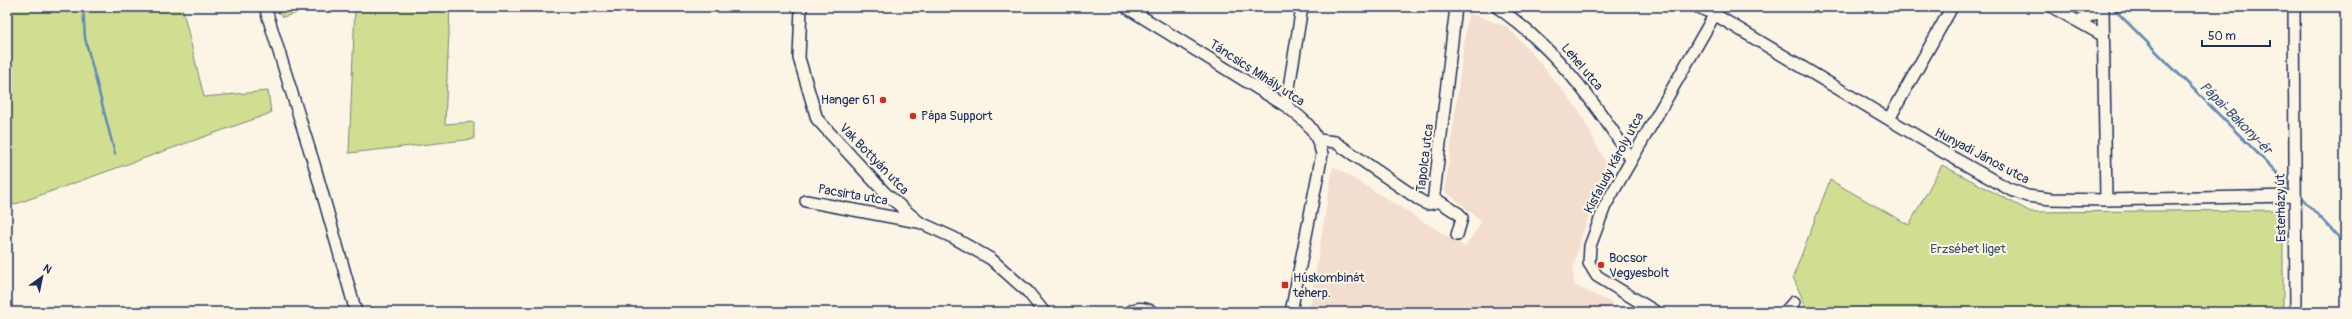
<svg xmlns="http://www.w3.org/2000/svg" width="2352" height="319" font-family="Pangolin,sans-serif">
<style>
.built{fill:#f3ddcf}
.green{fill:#d1de92;stroke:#768678}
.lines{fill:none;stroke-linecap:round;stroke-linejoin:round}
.stream{stroke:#5f8ab3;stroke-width:2.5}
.minor-casing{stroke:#1b2f5e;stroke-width:14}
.minor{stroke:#fcf5e5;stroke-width:11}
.poi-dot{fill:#c8321e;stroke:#fcf5e5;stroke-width:1.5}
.labels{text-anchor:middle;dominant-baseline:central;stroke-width:4;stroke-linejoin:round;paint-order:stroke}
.street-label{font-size:13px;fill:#1b2f5e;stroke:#fcf5e5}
.poi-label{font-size:13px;fill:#1b2f5e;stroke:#fcf5e5;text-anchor:start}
.park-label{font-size:13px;fill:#3f5268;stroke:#fcf5e5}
.water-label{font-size:14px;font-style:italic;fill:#375581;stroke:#fcf5e5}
</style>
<rect width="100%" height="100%" fill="#fcf5e5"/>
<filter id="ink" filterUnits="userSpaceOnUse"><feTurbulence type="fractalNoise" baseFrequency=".025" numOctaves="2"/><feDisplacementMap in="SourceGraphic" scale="8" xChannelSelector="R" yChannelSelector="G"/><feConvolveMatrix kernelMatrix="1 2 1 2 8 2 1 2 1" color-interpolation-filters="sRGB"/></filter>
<g filter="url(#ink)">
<path class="built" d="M1468,13L1506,26L1530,51L1578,109L1608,167L1581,237L1573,269L1574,285L1612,303L1608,312H1309L1333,166L1465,247L1482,221L1445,191Z"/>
<path class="green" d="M7,7H182L204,97L268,91L271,113L7,207Z
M274,7H319L283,17Z
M355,7H450L445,124L474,122V139L349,153Z
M1942,165L2031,212L2283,210V312H1808L1793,277L1830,180L1909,225Z"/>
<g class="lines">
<path class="stream" d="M83,7L85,38L115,154
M2112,7L2291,187
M2299,195L2345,244"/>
<g class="minor-casing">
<path id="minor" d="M265,7L314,164L356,312
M801,7L799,58L817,119L885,193L919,222L954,238L991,259L1028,292L1044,312
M1126,7L1286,106C1306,121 1316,129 1322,154L1291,312
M1497,7C1554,47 1594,100 1631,159
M1698,7L1714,14L1945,153L2009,189L2027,196L2051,199L2106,200L2295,196
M2052,7L2102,35
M2103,7L2106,200
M2294,7L2296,312
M2078,21L2097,13L2103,7
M1286,106L1302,7
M1889,119L1952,7
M1319,140L1335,142L1421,201L1427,204L1433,203L1456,7
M1434,198L1459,214L1462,218L1457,235
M806,201L918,222
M1130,312C1137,307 1145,308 1153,312
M1656,312L1597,276L1589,263L1590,246L1605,206L1719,7
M1785,312L1794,302"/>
</g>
<use href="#minor" class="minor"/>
</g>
</g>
<g class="poi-dot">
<circle cx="883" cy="100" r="4"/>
<circle cx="913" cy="116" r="4"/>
<circle cx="1601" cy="265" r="4"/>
<rect x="1281" y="281" width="8" height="8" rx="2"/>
</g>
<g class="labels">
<g class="street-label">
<text transform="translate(1582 67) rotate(50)">Lehel utca</text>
<text transform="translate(1257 73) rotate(33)">Táncsics Mihály utca</text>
<text transform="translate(1982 156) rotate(28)">Hunyadi János utca</text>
<text transform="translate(1425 158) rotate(-83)">Tapolca utca</text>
<text transform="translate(874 159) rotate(46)">Vak Bottyán utca</text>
<text transform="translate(1614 163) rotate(-62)">Kisfaludy Károly utca</text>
<text transform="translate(853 195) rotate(10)">Pacsirta utca</text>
<text transform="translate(2281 208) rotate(-91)">Esterházy út</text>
</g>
<g class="poi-label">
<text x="875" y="100" text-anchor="end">Hanger 61</text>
<text x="921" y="116">Pápa Support</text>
<text x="1609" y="258">Bocsor<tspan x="1609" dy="15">Vegyesbolt</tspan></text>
<text x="1293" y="278">Húskombinát<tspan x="1293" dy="15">teherp.</tspan></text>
</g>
<g class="park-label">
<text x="1968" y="249">Erzsébet liget</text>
</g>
<g class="water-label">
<text transform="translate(2236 118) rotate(45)">Pápai-Bakony-ér</text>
</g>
</g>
<rect width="2352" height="319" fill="none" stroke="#fcf5e5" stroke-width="24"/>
<rect x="12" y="12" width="2328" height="295" fill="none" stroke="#1b2f5e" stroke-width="1.5" filter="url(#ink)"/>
<g transform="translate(42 277) rotate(33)" stroke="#fcf5e5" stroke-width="3" paint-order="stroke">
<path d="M0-3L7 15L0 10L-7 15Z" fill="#1b2f5e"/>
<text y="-6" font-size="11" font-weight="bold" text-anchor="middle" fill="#1b2f5e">N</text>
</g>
<path d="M2202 40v6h68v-6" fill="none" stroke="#1b2f5e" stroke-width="2"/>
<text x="2208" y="40" font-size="12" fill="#1b2f5e" stroke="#fcf5e5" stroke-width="3" paint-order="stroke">50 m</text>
</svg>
